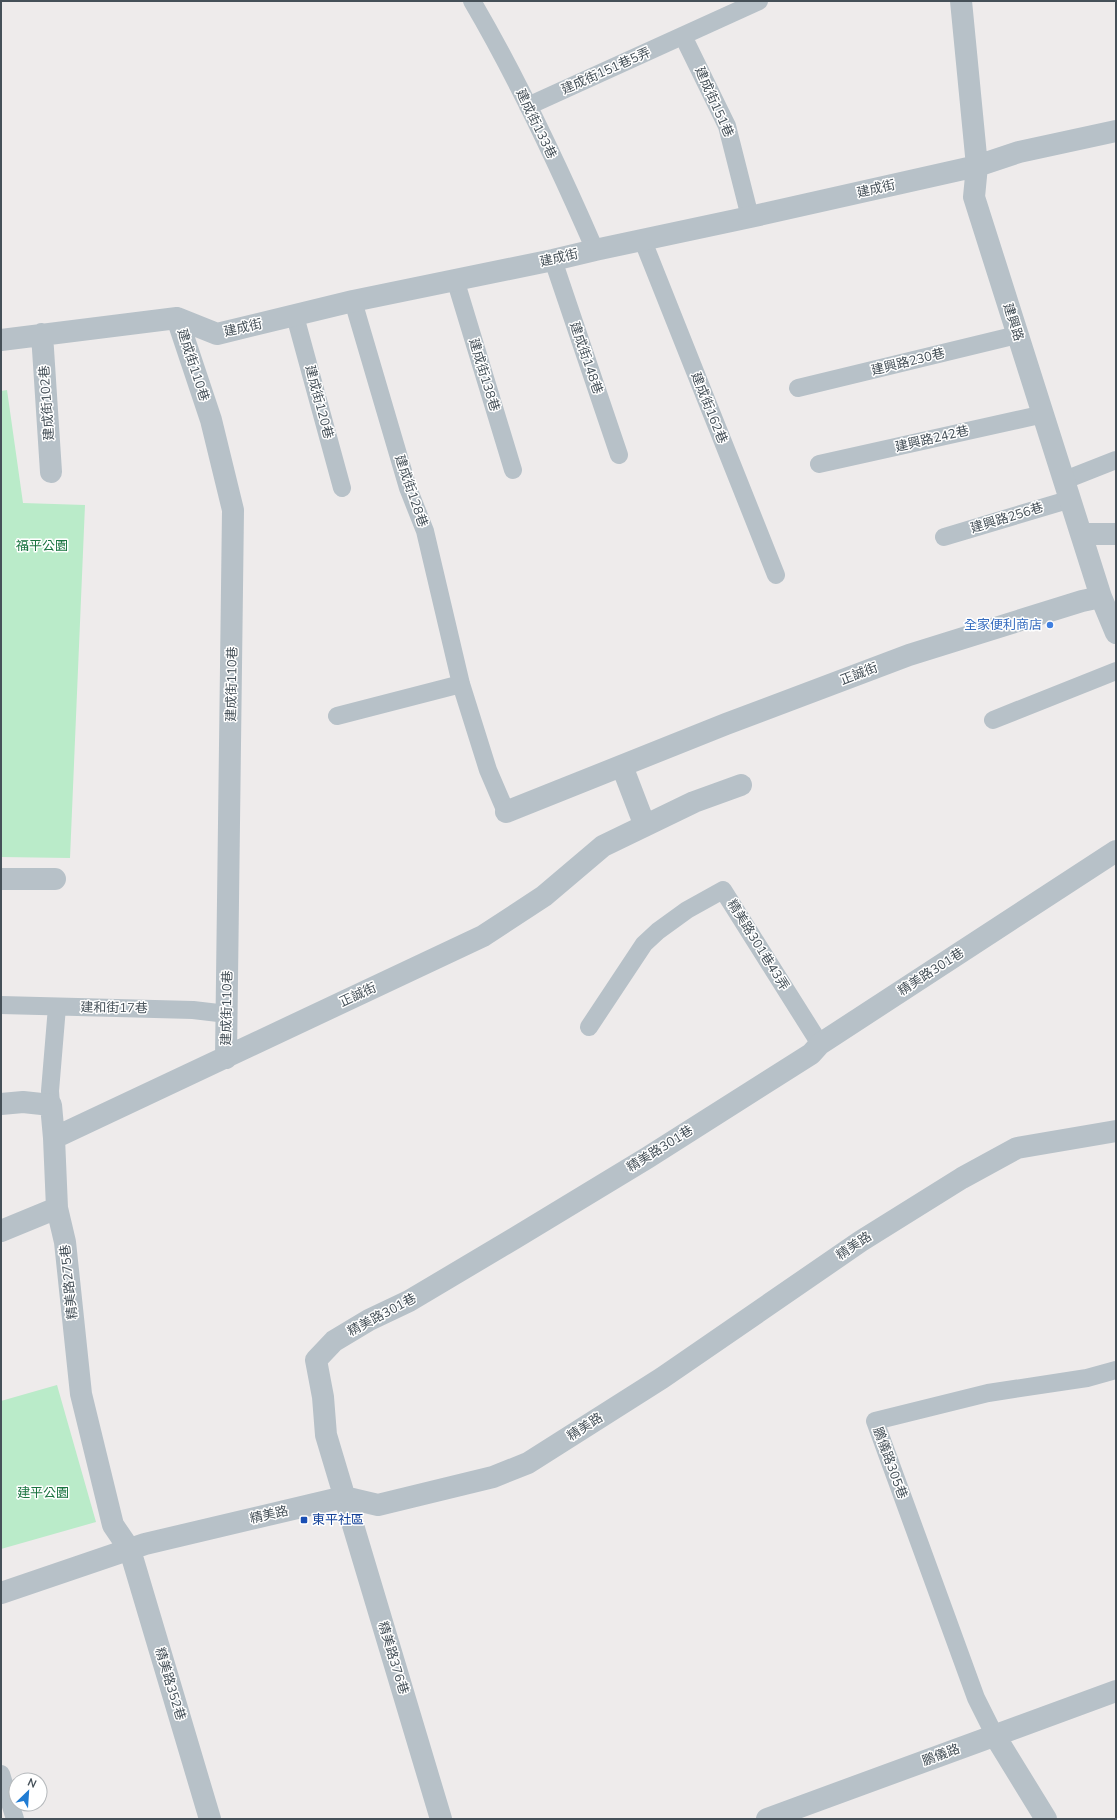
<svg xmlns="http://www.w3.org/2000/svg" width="1117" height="1820" font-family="'Nunito Sans','Noto Sans TC',sans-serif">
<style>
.green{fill:#baebc9}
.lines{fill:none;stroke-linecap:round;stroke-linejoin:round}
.lane{stroke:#b7c1c8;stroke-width:18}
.street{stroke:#b7c1c8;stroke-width:22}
.shop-dot{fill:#3f7fe0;stroke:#fff;stroke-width:1.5}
.transit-dot{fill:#1a4fb4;stroke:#fff;stroke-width:1.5}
.labels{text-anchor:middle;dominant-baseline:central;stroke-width:3;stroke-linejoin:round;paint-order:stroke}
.street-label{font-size:13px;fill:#455058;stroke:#fff}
.park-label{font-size:13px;fill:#1a7440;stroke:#fff}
.shop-label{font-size:13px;fill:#366cbe;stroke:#fff;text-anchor:end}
.transit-label{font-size:13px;fill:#164399;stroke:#fff;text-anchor:start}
</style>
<rect width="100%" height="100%" fill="#eeebeb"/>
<path class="green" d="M7,390L23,503L85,505L70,858L1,857V391Z
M57,1385L96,1522L1,1549V1401Z"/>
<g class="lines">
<path class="lane" d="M472,1C519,81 558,165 595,250
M683,36L727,126L750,217
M528,106L759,1
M643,241L776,575
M553,260L619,455
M455,279L513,470
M353,301L408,488L425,531L461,684L488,770L506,812
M295,316L342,488
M798,388L1017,335
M819,464L1044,414
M1065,480L1116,460
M944,537L1071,499
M337,716L461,684
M993,720L1116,671
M1,1005L193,1010L227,1014
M589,1027L644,944L658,931L687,910L723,890L820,1044
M51,1105L50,1091L57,1007
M995,1736L976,1698L875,1421L988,1393L1087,1378L1116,1370
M1,1774L15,1819"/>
<path class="street" d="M961,1L977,166L974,197L1101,597L1116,633
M177,318L211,420L233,510L226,1058
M42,334L51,472
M1,340L177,318L217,334L353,301L553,260L595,250L750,217L977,166L1019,152L1116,131
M1082,534H1116
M622,766L645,826
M506,812L726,724L909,655L1082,601L1101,597
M1,879H55
M1,1104L23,1102L51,1105L54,1138L57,1208L65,1242L81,1394L113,1525L130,1550L210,1819
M54,1138L483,936L544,896L603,846L694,802L741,785
M1,1231L57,1208
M1,1593L145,1544L344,1497L378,1505L493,1477L528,1463L662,1378L861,1241L962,1178L1017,1148L1116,1131
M995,1736L1046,1819
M441,1819L326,1435L323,1397L316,1360L334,1341L369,1320L409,1301L515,1238L647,1158L811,1054L820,1044L1116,851
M767,1819L1116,1691"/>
</g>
<circle class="shop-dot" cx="1050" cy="625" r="4"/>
<rect class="transit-dot" x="300" y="1516" width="8" height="8" rx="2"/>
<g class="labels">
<g class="street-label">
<text transform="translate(606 71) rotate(-24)">建成街151巷5弄</text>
<text transform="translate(714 102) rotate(66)">建成街151巷</text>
<text transform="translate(536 124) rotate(64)">建成街133巷</text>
<text transform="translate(876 189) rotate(-13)">建成街</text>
<text transform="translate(559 258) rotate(-13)">建成街</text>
<text transform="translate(1013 322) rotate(72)">建興路</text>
<text transform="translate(243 328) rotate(-13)">建成街</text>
<text transform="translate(586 358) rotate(71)">建成街148巷</text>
<text transform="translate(908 362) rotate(-14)">建興路230巷</text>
<text transform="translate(193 365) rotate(72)">建成街110巷</text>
<text transform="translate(484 375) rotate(73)">建成街138巷</text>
<text transform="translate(319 402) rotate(75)">建成街120巷</text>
<text transform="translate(47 403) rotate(-94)">建成街102巷</text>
<text transform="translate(709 408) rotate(68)">建成街162巷</text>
<text transform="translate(932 439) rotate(-13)">建興路242巷</text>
<text transform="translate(411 491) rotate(71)">建成街128巷</text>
<text transform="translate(1007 518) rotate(-17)">建興路256巷</text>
<text transform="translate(859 674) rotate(-21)">正誠街</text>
<text transform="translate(232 684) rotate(-89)">建成街110巷</text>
<text transform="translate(758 945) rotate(58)">精美路301巷43弄</text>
<text transform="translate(931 972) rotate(-33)">精美路301巷</text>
<text transform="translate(358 995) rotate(-25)">正誠街</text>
<text transform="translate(114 1008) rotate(1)">建和街17巷</text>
<text transform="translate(227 1008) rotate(-89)">建成街110巷</text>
<text transform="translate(660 1149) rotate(-32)">精美路301巷</text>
<text transform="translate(854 1246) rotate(-34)">精美路</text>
<text transform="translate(69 1282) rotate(-96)">精美路275巷</text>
<text transform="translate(382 1315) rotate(-28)">精美路301巷</text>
<text transform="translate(585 1427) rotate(-33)">精美路</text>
<text transform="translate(890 1463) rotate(70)">鵬儀路305巷</text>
<text transform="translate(269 1515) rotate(-13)">精美路</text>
<text transform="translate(393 1658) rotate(73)">精美路376巷</text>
<text transform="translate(170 1684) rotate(73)">精美路352巷</text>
<text transform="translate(941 1755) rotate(-20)">鵬儀路</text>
</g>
<g class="park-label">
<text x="42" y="546">福平公園</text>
<text x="43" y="1493">建平公園</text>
</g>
<g class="shop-label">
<text x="1042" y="625">全家便利商店</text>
</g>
<g class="transit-label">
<text x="312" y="1520">東平社區</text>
</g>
</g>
<rect width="1117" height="1820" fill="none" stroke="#455058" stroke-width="4"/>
<g transform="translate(28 1792) rotate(25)"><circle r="19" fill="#ffffff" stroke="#b5b9bc"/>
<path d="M0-3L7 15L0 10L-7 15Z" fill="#207cd3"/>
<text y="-6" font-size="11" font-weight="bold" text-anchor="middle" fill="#455058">N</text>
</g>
</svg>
